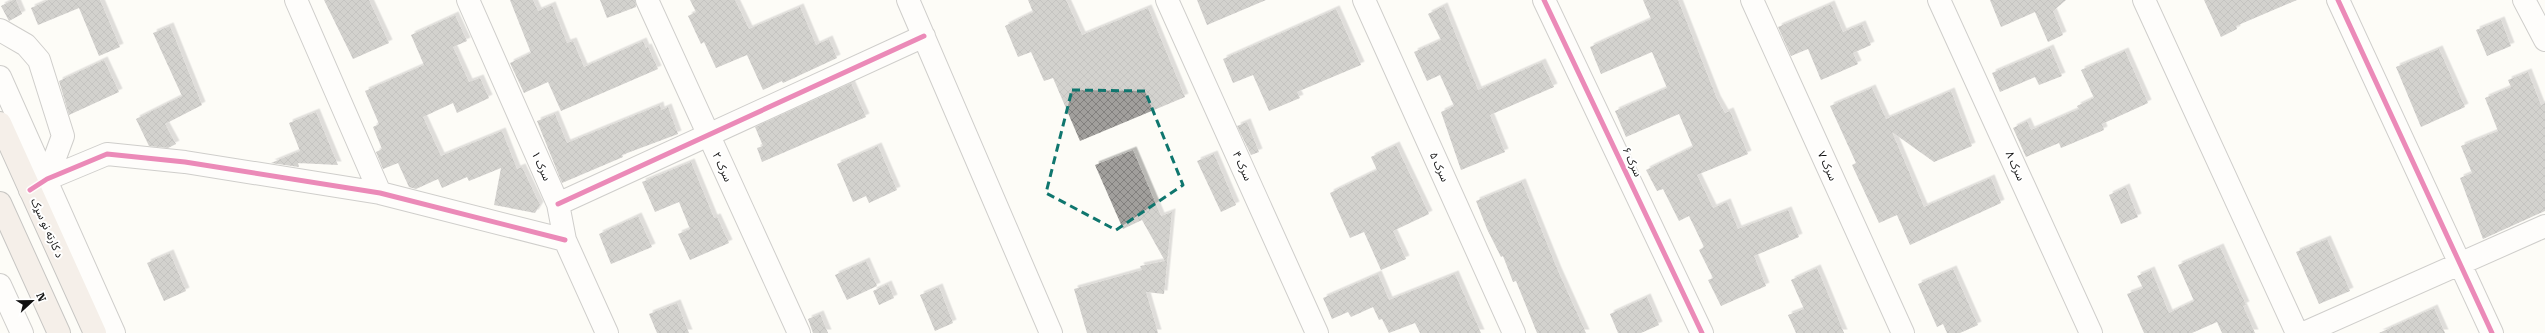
<svg xmlns="http://www.w3.org/2000/svg" width="2545" height="333" font-family="'Roboto Serif','Noto Sans Arabic',serif">
<style>
.building{fill:url(#building-cross-hatch);filter:url(#shadow)}
.lines{fill:none;stroke-linecap:round;stroke-linejoin:round}
.minor-casing{stroke:#979795;stroke-width:24}
.highway-casing{stroke:#858482;stroke-width:24}
.minor{stroke:#fffffe;stroke-width:22}
.highway{stroke:#eae1d8;stroke-width:22}
.cycleway-casing{stroke:#fff;stroke-width:8}
.cycleway{stroke:#d6006c;stroke-width:5}
.marked{fill:none;stroke:#0f766e;stroke-width:3;stroke-dasharray:8 5;stroke-linejoin:round}
.labels{text-anchor:middle;dominant-baseline:central;stroke-width:4;stroke-linejoin:round;paint-order:stroke}
.street-label{font-size:11px;fill:#111;stroke:#fff}
</style>
<defs>
<pattern id="building-cross-hatch" width="8" height="8" patternUnits="userSpaceOnUse"><rect width="8" height="8" fill="#a19f9c"/><path d="M0 0l8 8M0 8l8-8" fill="none" stroke="#82807e"/></pattern>
<filter id="shadow"><feDropShadow dx="3.5" dy="-3.5" stdDeviation="0" flood-color="#0004"/></filter>
</defs>
<rect width="100%" height="100%" fill="#fdfcf7"/>
<path class="building" d="M13,0H16L22,14L9,21L1,6Z
M49,0H100L120,47L99,56L79,8L38,25L31,8Z
M324,0H369L389,43L353,59Z
M510,0H533L538,11L552,5L567,43L573,41L584,67L643,41L646,48L648,47L658,69L561,111L548,82L524,93L510,63L531,53Z
M600,0H635L636,7L607,18Z
M690,0H735L749,29L800,7L816,45L829,39L837,58L783,83L782,81L763,90L747,55L716,68L704,42L701,44L688,16L696,12Z
M1028,0H1066L1082,35L1148,8L1185,97L1080,141L1053,78L1044,81L1031,52L1018,57L1005,26L1033,12Z
M1197,0H1266L1207,25Z
M1643,0H1678L1717,99L1725,113L1730,111L1748,154L1697,175L1713,208L1727,202L1738,229L1788,210L1799,237L1754,256L1766,286L1721,306L1708,280L1713,278L1699,250L1704,247L1689,216L1679,221L1663,189L1657,191L1646,170L1693,147L1679,114L1626,137L1615,111L1667,88L1652,52L1601,74L1590,47L1651,19Z
M1990,0H2066L2053,11L2063,35L2048,42L2035,12L2001,27Z
M2204,0H2297L2236,26L2237,29L2221,37Z
M1831,4L1843,32L1862,24L1871,45L1853,53L1858,64L1821,80L1808,49L1791,56L1778,27Z
M1444,6L1478,90L1542,62L1554,87L1490,115L1505,152L1461,170L1441,112L1454,106L1440,75L1427,81L1414,52L1441,40L1428,14Z
M1336,9L1361,65L1297,92L1300,98L1269,111L1253,75L1233,83L1223,59Z
M455,15L467,41L453,47L469,82L480,78L489,98L457,113L453,103L423,117L441,156L502,131L517,169L522,167L540,205L535,213L494,205L501,168L469,181L467,177L442,188L438,179L416,189L409,187L398,163L383,169L376,152L382,149L373,127L379,124L365,91L424,65L411,35Z
M2501,20L2511,46L2487,56L2476,30Z
M170,26L202,105L165,124L176,144L168,148L149,146L136,119L182,96L153,33Z
M2050,48L2062,76L2039,85L2035,77L2000,92L1992,73Z
M2439,49L2465,107L2421,127L2396,67Z
M2125,51L2148,103L2102,124L2104,130L2061,148L2059,143L2026,157L2013,128L2027,121L2031,130L2079,109L2077,106L2094,98L2081,70Z
M104,60L119,92L69,115L59,81Z
M2528,72L2541,105L2545,103V211L2483,239L2460,178L2472,173L2461,146L2498,131L2485,98L2511,87L2508,80Z
M851,83L866,117L762,162L757,148L763,146L755,127Z
M1872,88L1886,119L1951,91L1972,146L1934,162L1892,132L1924,207L1991,178L2001,203L1910,245L1897,215L1879,223L1852,165L1856,163L1830,106Z
M660,105L661,110L668,107L678,134L622,155L623,157L562,183L537,121L555,114L567,143Z
M316,112L338,165L298,163L299,167L271,163L300,151L289,123Z
M1247,122L1259,152L1251,155L1237,126Z
M1396,145L1429,214L1393,231L1406,259L1381,270L1364,232L1350,238L1330,193L1377,170L1371,157Z
M878,146L897,190L869,203L866,196L853,202L837,164Z
M1133,150L1161,216L1172,212L1164,294L1146,292L1158,333H1087L1074,289L1142,270L1140,266L1165,261L1142,220L1123,229L1095,165Z
M1214,154L1236,205L1221,212L1197,161Z
M691,162L714,218L717,217L729,243L690,260L678,234L690,229L679,202L655,212L642,182Z
M1522,182L1558,271L1586,333H1537L1516,281L1513,282L1503,256L1501,257L1487,229L1476,201Z
M2126,187L2138,217L2121,224L2109,195Z
M638,216L652,247L611,264L599,234Z
M2327,239L2350,291L2319,304L2296,252Z
M2220,247L2246,305L2243,306L2255,333H2222L2217,322L2192,333H2144L2127,294L2143,288L2137,276L2151,270L2169,313L2194,301L2178,265Z
M170,253L186,291L164,301L147,263Z
M866,261L877,286L847,300L835,275Z
M1817,268L1823,282L1844,333H1796L1788,315L1804,309L1791,280Z
M1953,269L1978,325L1960,333H1947L1943,324L1937,327L1918,284Z
M1378,274L1389,300L1455,274L1481,333H1420L1415,323L1389,333L1382,319L1379,320L1373,307L1351,317L1348,312L1332,319L1323,298Z
M888,284L894,298L879,305L873,291Z
M939,287L953,323L935,331L920,295Z
M1647,297L1659,325L1641,333H1618L1610,314Z
M677,303L689,333H657L649,314Z
M2434,308L2445,333H2379Z
M820,314L828,333H813L808,319Z"/>
<g class="lines">
<g class="minor-casing">
<path id="minor" d="M296,0L380,193
M468,0L558,204L565,240L607,333
M647,0L799,333
M908,0L1051,333
M1167,0L1317,333
M1364,0L1514,333
M1544,0L1702,333
M1752,0L1903,333
M1939,0L2091,333
M2144,0L2297,333
M2338,0L2492,333
M2524,0L2545,40
M0,30L26,45L39,60L63,136L47,179
M0,77L114,333
M30,190L47,179L107,154L185,162L380,193L565,240
M558,204L924,36
M0,285L22,333
M2304,333L2545,226"/>
</g>
<g class="highway-casing">
<path id="highway" d="M0,123L95,333
M0,203L59,333"/>
</g>
<use href="#minor" class="minor"/>
<use href="#highway" class="highway"/>
<g class="cycleway-casing">
<path id="cycleway" d="M1544,0L1702,333
M2338,0L2492,333
M30,190L47,179L107,154L185,162L380,193L565,240
M558,204L924,36"/>
</g>
<use href="#cycleway" class="cycleway"/>
</g>
<path d="M0 0H2545V333H0ZM1072,90L1145,91L1183,185L1116,230L1046,193Z" fill="#fdfcf7" fill-opacity=".55" fill-rule="evenodd"/>
<path class="marked" d="M1072,90L1145,91L1183,185L1116,230L1046,193Z"/>
<g class="labels">
<g class="street-label">
<text transform="translate(1632 162) rotate(65)">سرک ۶</text>
<text transform="translate(541 166) rotate(66)">سرک ۱</text>
<text transform="translate(1242 166) rotate(66)">سرک ۴</text>
<text transform="translate(1827 166) rotate(66)">سرک ۷</text>
<text transform="translate(2015 166) rotate(66)">سرک ۸</text>
<text transform="translate(722 167) rotate(65)">سرک ۲</text>
<text transform="translate(1439 167) rotate(66)">سرک ۵</text>
<text transform="translate(47 228) rotate(66)">د کارته نو سړک</text>
</g>
</g>
<g transform="translate(32 301) rotate(68)" stroke="#ffffff" stroke-width="3" paint-order="stroke">
<path d="M0-3L7 15L0 10L-7 15Z" fill="#111111"/>
<text y="-6" font-size="11" font-weight="bold" text-anchor="middle" fill="#111111">N</text>
</g>
</svg>
